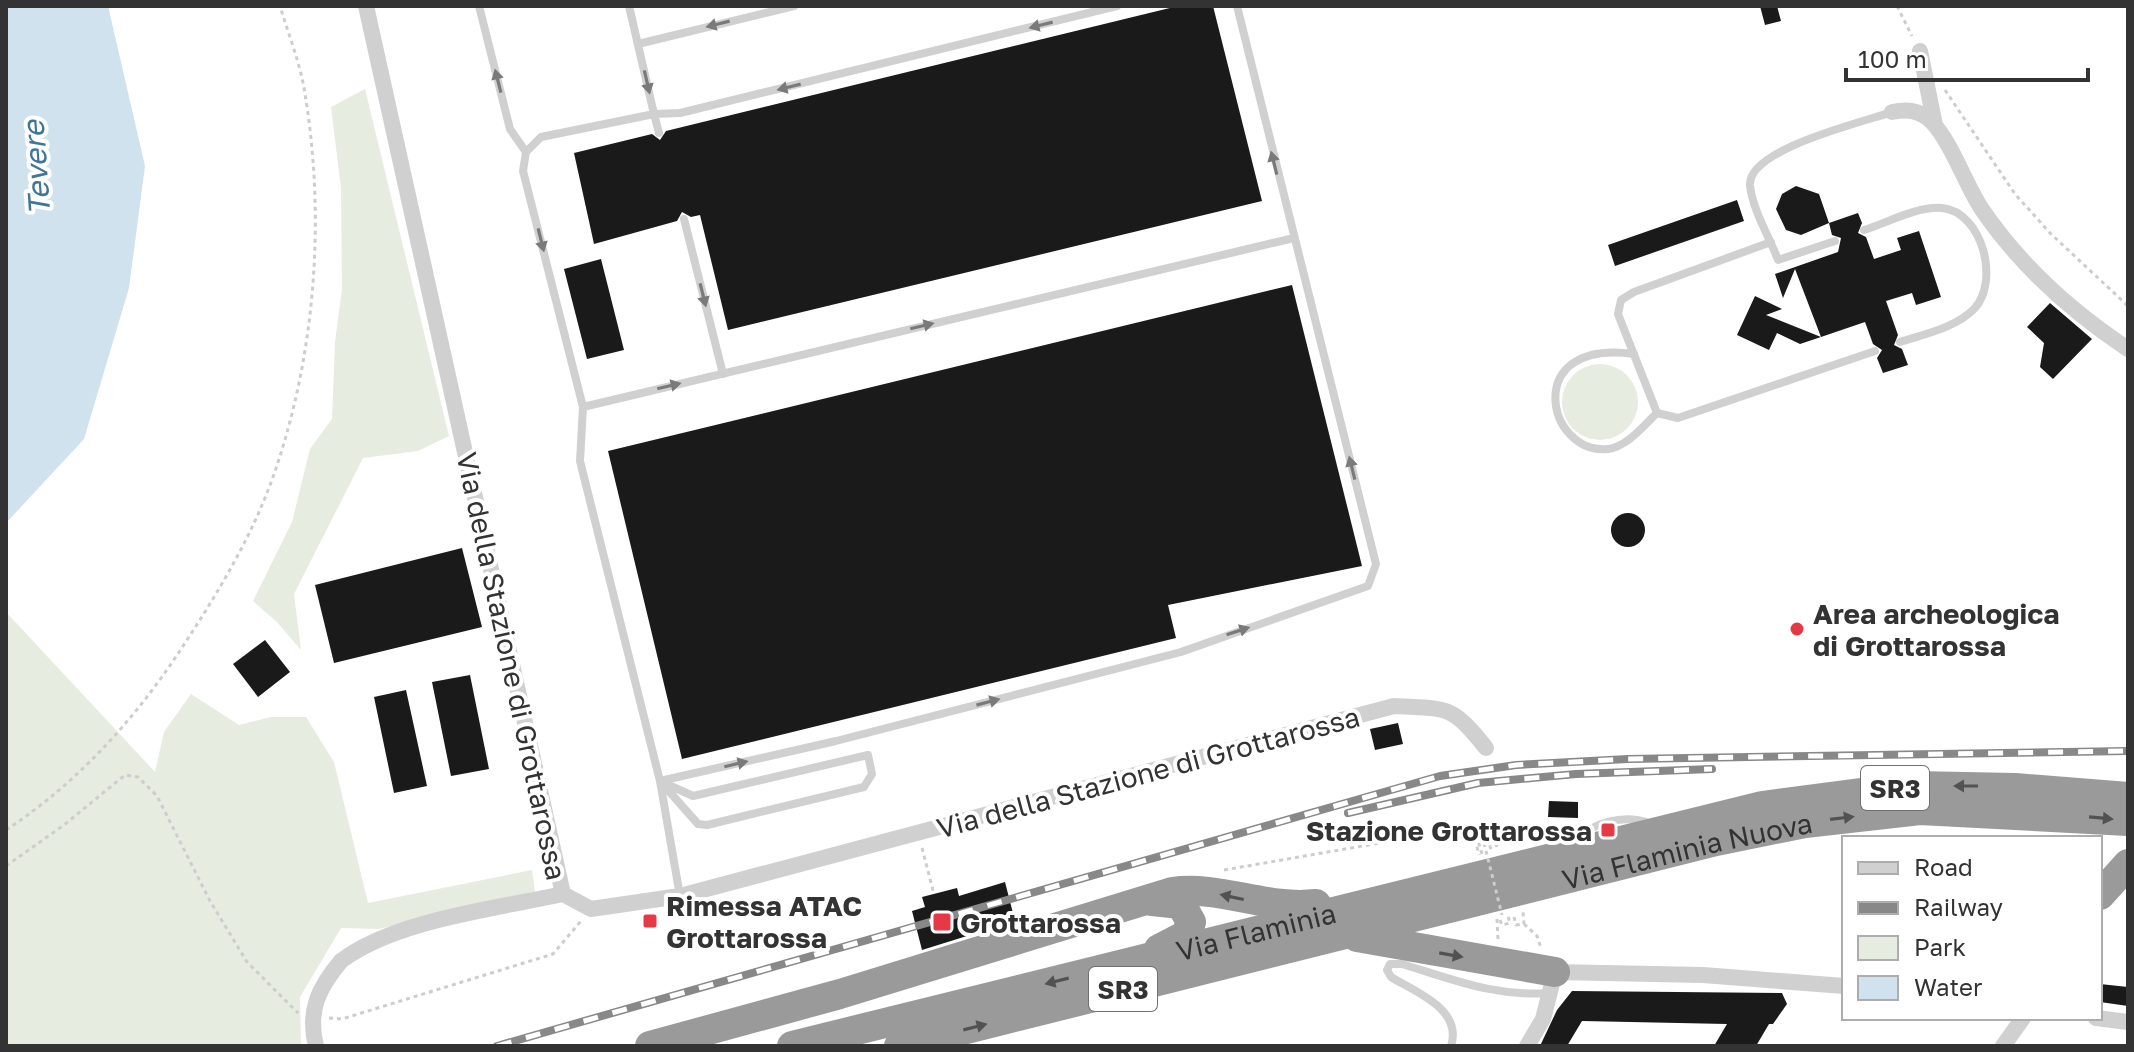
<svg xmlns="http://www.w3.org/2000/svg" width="2134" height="1052" font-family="'Golos Text',sans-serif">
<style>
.green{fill:#e6ecdf}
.water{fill:#cfe2ee}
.building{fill:#1a1a1a}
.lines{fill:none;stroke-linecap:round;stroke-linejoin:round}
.path{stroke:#cdcdcd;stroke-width:3;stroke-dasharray:4 4;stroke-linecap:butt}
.lane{stroke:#d0d0d0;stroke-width:8}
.street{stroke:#d0d0d0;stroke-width:16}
.highway{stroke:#9a9a9a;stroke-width:30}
.rail-casing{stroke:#888;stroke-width:8}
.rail{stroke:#fff;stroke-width:5;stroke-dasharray:15;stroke-linecap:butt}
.path-bridge{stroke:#cdcdcd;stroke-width:3;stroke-dasharray:4 4;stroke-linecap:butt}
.street-bridge{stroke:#d0d0d0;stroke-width:16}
.oneway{fill:#7a7a7a}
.oneway2{fill:#525252}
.poi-dot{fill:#e63946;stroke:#fff;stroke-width:3}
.labels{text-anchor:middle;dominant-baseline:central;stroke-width:8;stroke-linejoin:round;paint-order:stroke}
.shield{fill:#fff;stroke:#707070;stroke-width:2}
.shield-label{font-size:26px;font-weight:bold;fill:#333}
.poi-label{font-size:28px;font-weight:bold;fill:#333;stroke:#fff;text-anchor:start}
.street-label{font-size:28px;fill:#333;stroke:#fff}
.water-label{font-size:30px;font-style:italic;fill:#3f7597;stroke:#fff}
</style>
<rect width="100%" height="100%" fill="#fff"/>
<path class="green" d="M365,89L449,436L418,451L363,458L294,594L301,650L277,622L253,601L292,522L310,449L332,419L335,342L342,289L341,188L331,107Z
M1562 402a38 38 0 1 1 76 0a38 38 0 1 1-76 0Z
M6,612L155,772L164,732L191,694L239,725L271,717H306L334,762L368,903L532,870L535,892L379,929L341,928L300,997L301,1046H6Z"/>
<path class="water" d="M6,6H108L145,166L129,288L84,439L6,523Z"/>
<path class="building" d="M1178,6H1213L1262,201L728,330L700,215L691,217L682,212L677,221L594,244L574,153L652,134L660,140L666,131Z
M1760,6H1777L1781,21L1765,25Z
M1796,186L1819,194L1829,223L1801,235L1786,230L1776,209L1782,194Z
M1737,200L1744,221L1615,266L1608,245Z
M1858,213L1862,223L1858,233L1866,237L1874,259L1901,250L1897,238L1919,231L1941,297L1916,305L1912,293L1886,301L1898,335L1894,345L1902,349L1908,365L1883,373L1877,358L1882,350L1873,344L1865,322L1821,337L1795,269L1783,298L1775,274L1838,252L1841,238L1832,235L1829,223Z
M601,259L624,350L587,359L564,269Z
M1292,285L1362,566L1168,605L1176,638L682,759L608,451Z
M1755,296L1782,309L1766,315L1821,337L1800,344L1777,333L1769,350L1737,335Z
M2050,303L2092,339L2053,379L2040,367L2044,343L2027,327Z
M1611 530a17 17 0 1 1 34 0a17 17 0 1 1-34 0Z
M462,548L482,627L334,663L315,585Z
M265,640L290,672L258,697L233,664Z
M470,675L489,769L451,776L432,682Z
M406,690L427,786L394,793L374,697Z
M1398,723L1403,744L1375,750L1370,729Z
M1549,801L1578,802V818L1548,817Z
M1005,882L1015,921L922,950L912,911L925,907L922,897L957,888L959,896Z
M2100,984L2128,987V1006L2100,1002Z
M1572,991L1782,993L1787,1004L1773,1024H1769L1756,1046H1714L1727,1024L1582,1021L1567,1046H1540L1557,1010Z"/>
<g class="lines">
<path class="path" d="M1897,6L1912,36
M1945,90L2015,194L2051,234L2128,306
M6,830C79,782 138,716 185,643C219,591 252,536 273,477C316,355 326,215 304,88C299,60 288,33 280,6
M1497,847L1495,842L1519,828L1562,830
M922,848L934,894
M1482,854L1479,844L1489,842L1491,850
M6,866L64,825L125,775L138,777L157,796L210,901L247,962L298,1013
M1224,870L1472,827L1479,855
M1514,917L1516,925L1524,924L1523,912
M1497,919L1498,939
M1500,920L1502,925L1510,923L1508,916
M1524,924L1537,936L1541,948
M329,1018L342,1019L553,954L581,921"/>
<path class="lane" d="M479,6L510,129L526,152
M629,6L654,114L541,137L526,152L523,171L583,407L1294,238
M638,44L794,6
M659,133L654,114L680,113L1117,6
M684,219L723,374
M1864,230C1887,223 1917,206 1942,208C1983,212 2000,282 1974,309C1955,328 1925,334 1900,342
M1835,241L1778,260C1770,238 1752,209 1750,185C1748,149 1863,122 1892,112
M1771,242L1634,292L1621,300L1618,314L1657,413L1678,418L1875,351
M1634,354C1520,338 1547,456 1608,449C1627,447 1644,425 1657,413
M583,407L580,461L660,781L680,896
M868,755L872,774L864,787L707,825L698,824L660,781L693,796Z
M660,781L836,741L1181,652L1368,586L1376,564L1237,6
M1574,842C1592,822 1624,814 1649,823
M1451,1046C1463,1009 1415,992 1391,977L1387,970L1390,964H1402C1455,980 1494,997 1551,993"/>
<path class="street" d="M366,6L563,894L591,909L680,896L1394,706C1448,709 1451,704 1486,748
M1920,51L1935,125
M1892,112C1908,109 1920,110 1932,122C1951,142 1965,183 1981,208C2019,264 2072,312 2128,349
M341,961C395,920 495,909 563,894
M2096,1018L2128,1022
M1527,1046L1543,1019L1555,972L1703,975L1844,986
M2003,1046L2023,1018"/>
<g class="highway">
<path d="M2100,895L2128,864"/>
<path d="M1152,901L1181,904L1191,922L1186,935L1159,949"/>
<path d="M1357,937L1555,972"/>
<path d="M650,1046L840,994L1172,892C1220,885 1266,910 1316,904"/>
<path id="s1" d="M792,1046L1762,806L1914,786L2015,788L2128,797"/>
<path id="s2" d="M899,1046L1716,841L1805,823L1920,810L2128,821"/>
</g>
<g class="rail-casing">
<path id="rail" d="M1348,813L1478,783L1576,774L1712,769
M497,1046L1440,776L1516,765L1628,759L2128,751"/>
</g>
<use href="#rail" class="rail"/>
<path class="path-bridge" d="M1484,843L1502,915"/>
<path class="street-bridge" d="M316,1046C307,1011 319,987 341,961"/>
</g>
<defs><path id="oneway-solid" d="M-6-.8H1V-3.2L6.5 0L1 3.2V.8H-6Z" transform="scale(2)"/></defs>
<g class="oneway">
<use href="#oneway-solid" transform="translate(718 24) rotate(166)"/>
<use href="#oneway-solid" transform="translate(1041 25) rotate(166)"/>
<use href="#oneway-solid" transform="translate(498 81) rotate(-104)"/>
<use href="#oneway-solid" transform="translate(647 82) rotate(77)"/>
<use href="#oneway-solid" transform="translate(789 87) rotate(166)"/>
<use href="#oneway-solid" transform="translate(1274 163) rotate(-104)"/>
<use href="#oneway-solid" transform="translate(541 240) rotate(76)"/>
<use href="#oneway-solid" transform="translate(703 295) rotate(76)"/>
<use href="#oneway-solid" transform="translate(922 326) rotate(-13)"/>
<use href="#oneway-solid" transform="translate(669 386) rotate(-13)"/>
<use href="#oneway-solid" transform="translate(1352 468) rotate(-104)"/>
<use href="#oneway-solid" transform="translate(1238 631) rotate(-18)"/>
<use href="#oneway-solid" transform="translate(988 702) rotate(-15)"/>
<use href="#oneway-solid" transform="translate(736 764) rotate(-13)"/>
</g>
<g class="oneway2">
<use href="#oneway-solid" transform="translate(1966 786) rotate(-180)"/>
<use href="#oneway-solid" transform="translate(1842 818) rotate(-7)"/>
<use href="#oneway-solid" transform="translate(2101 818) rotate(5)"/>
<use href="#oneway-solid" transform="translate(1232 897) rotate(-168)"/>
<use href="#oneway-solid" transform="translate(1451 955) rotate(10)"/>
<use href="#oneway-solid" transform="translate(1057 981) rotate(166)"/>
<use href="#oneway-solid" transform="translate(975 1027) rotate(-14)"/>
</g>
<g class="poi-dot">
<circle cx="1797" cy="629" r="8"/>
<rect x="1600" y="822" width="16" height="16" rx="4"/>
<rect x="642" y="913" width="16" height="16" rx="4"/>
<rect x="932" y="912" width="20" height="20" rx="4"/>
</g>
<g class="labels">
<g class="shield">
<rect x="1861" y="766" width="68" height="44" rx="6"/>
<rect x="1089" y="967" width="68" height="44" rx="6"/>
</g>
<g class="shield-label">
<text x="1895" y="788">SR3</text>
<text x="1123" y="989">SR3</text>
</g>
<g class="poi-label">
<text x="1813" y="613">Area archeologica<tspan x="1813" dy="32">di Grottarossa</tspan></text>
<text x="1592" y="830" text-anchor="end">Stazione Grottarossa</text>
<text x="666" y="905">Rimessa ATAC<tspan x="666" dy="32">Grottarossa</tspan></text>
<text x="960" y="922">Grottarossa</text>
</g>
<g class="street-label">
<text transform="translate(512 666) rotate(78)">Via della Stazione di Grottarossa</text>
<text transform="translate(1148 772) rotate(-15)">Via della Stazione di Grottarossa</text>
<text stroke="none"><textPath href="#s2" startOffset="812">Via Flaminia Nuova</textPath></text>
<text stroke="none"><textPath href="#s1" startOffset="478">Via Flaminia</textPath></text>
</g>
<g class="water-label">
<text transform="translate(36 168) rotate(-94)">Tevere</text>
</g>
</g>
<rect width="2134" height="1052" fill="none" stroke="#333333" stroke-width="16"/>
<rect x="1842" y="836" width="260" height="184" fill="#ffffff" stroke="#adadad" stroke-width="2"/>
<rect x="1858" y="862" width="40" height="12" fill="#d0d0d0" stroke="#adadad" stroke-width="2"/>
<text x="1914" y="876" font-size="24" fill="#333333">Road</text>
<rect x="1858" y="902" width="40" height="12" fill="#888888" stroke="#adadad" stroke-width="2"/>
<text x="1914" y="916" font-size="24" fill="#333333">Railway</text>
<rect x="1858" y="936" width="40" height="24" fill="#e6ecdf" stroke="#adadad" stroke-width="2"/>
<text x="1914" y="956" font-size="24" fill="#333333">Park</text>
<rect x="1858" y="976" width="40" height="24" fill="#cfe2ee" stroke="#adadad" stroke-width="2"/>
<text x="1914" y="996" font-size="24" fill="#333333">Water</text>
<path d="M1846 68v12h242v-12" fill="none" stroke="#333333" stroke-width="4"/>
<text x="1858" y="68" font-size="24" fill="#333333" stroke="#ffffff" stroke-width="6" paint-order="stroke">100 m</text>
</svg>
